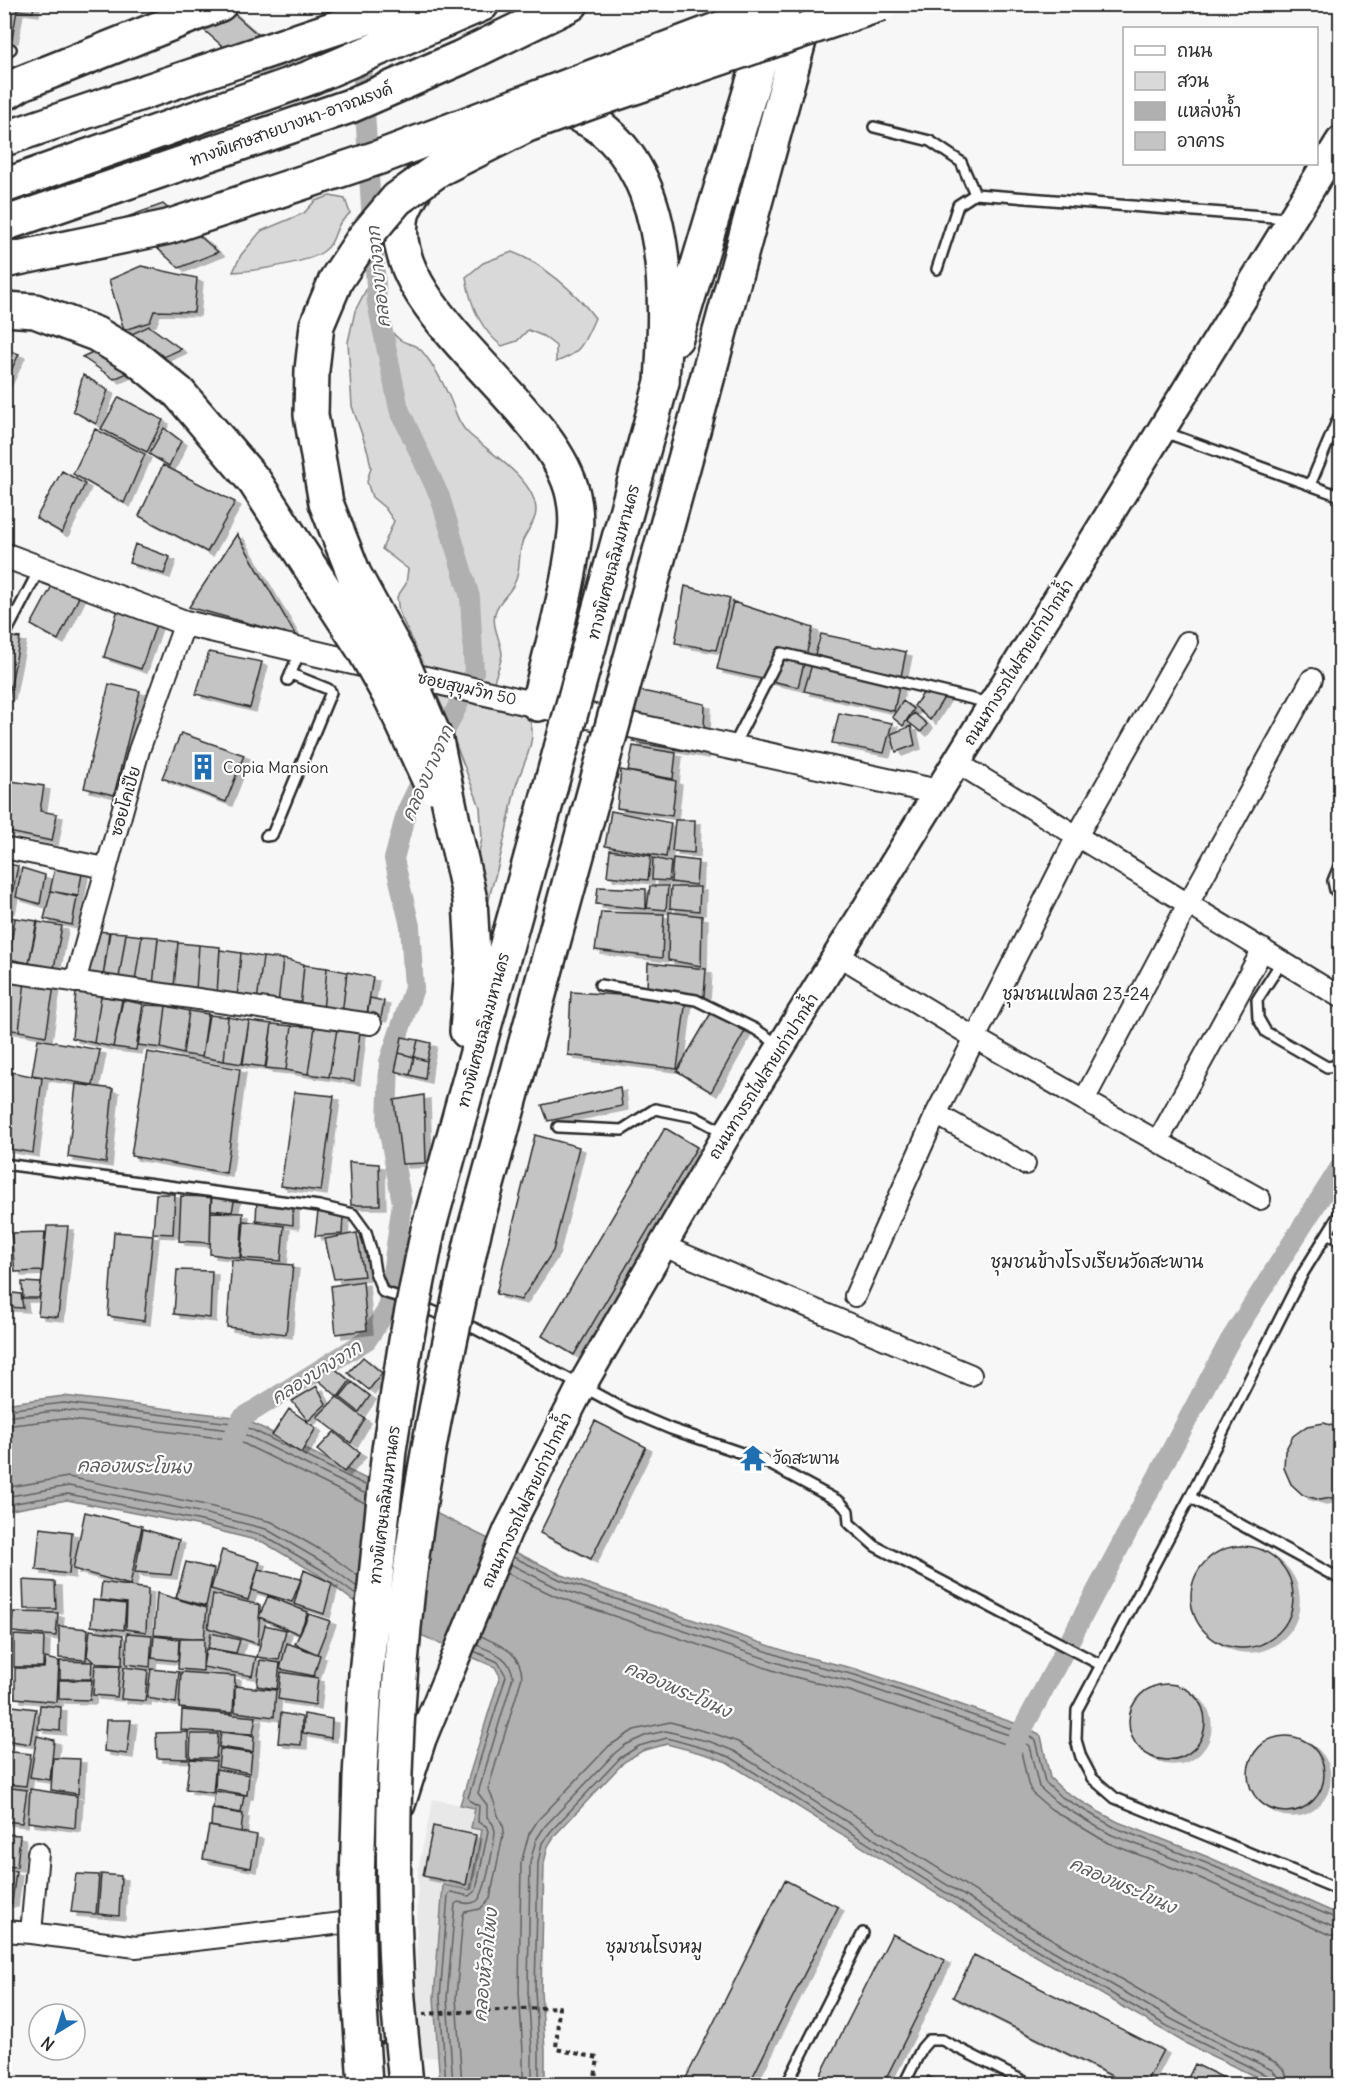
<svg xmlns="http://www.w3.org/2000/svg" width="1345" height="2089" font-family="Delius,'Playpen Sans Thai',sans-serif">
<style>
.built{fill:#e8e8e8}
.green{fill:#d9d9d9;stroke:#828282;stroke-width:1.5}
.water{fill:#b0b0b0;stroke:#7b7b7b;stroke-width:1.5}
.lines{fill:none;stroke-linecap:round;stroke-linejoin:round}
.shore{stroke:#606060;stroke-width:1.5}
.canal{stroke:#b0b0b0;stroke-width:20}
.building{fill:#c4c4c4;stroke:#2b2b2b;stroke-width:1.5;filter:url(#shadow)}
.service-casing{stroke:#2b2b2b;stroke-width:14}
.minor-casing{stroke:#2b2b2b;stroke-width:24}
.tertiary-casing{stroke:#2b2b2b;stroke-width:28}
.secondary-casing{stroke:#2b2b2b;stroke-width:32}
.motorway-casing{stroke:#2b2b2b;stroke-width:38}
.path{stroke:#2b2b2b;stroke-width:4;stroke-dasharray:4.5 4.5;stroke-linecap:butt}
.service{stroke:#fff;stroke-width:9}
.minor{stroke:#fff;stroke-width:20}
.tertiary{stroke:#fff;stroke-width:24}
.secondary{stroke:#fff;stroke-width:27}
.motorway{stroke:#fff;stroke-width:33}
.motorway-bridge-casing{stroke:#2b2b2b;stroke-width:38;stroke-linecap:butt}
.motorway-bridge{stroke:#fff;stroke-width:33}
.labels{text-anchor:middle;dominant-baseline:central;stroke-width:4.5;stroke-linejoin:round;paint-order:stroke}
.street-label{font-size:16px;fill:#2b2b2b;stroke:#fff}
.poi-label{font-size:16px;fill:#2b2b2b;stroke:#fff;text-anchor:start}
.water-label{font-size:18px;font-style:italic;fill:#5a5a5a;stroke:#fff}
.neighbourhood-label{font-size:18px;fill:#2b2b2b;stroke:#fff}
</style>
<defs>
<filter id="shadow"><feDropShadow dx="6" dy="4" stdDeviation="0" flood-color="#0004"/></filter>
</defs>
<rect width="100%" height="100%" fill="#f7f7f7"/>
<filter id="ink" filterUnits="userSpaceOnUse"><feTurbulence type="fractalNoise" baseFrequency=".0167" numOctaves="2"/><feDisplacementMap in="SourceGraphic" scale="12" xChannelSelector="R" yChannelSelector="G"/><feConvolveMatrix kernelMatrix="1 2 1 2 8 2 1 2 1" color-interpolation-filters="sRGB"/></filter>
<g filter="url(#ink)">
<path class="built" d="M433,1799L475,1808L482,1830L469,1890L443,1885L545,2050L420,2058L416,1999L418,1869Z"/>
<path class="green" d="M330,196L345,199L350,213C347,216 343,220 340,223C334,233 334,244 324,251C309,263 253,271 233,272L241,255L261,231L304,213L315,201Z
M512,252C542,263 576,292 595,318C584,342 582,353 556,362V346L543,336L528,330L517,341L502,346C481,330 470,304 466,277L483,263Z
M369,284C376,299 386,330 399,339C409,347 415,341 425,355C434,366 442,381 448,394C455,408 457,423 469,434C490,453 536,480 536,511C536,521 527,531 523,540C517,555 522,570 514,584C510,593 500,600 496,610C490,624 501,640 502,654C502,660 495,677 493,685C505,696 526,708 531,724C536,744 521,768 516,786C510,810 506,834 500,858C495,882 486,894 489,920L479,933L471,885L482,839L480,807L451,732L447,717L399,612L397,597L406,584L408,569L382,549L394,521L385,508L372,497L367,482L371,467L368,452L352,406L348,342L355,311Z"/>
<path class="water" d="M64,1396L242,1418L562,1575L794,1654L856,1669L1023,1726L1041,1736L1050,1778L1064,1791L1099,1812L1118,1822L1208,1857L1340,1915V2084H1271L1187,2044L1026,1950L727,1762L708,1755L667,1744L642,1751L624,1762L555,1835L548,1846L544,1863L541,1991L545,2050V2084H440L434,1998L443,1885L470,1890L482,1830L471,1828L475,1808L460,1805L500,1676L495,1667L368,1612L319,1575L263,1542L196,1525L67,1500L5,1511L4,1404Z"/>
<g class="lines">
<path class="shore" d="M4,1410L64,1403L240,1424L290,1448
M4,1417L64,1410L238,1431L366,1494
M4,1426L64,1419L236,1440L365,1503
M302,1454L367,1486
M4,1488L68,1477L201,1504L272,1522L331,1556L358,1576
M4,1497L69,1486L199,1512L266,1529L326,1564L357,1587
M4,1505L68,1494L197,1520L264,1536L322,1570L356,1595
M513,1557L561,1580L792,1660L855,1675L1021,1732L1035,1740L1045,1782L1060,1796L1096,1817L1116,1828L1206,1863L1340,1920
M510,1564L558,1588L790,1667L853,1682L1018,1738L1029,1746L1039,1787L1056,1802L1092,1824L1112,1835L1203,1870L1333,1927L1340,1928
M507,1573L555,1596L787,1675L850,1691L1014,1747L1021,1751L1028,1784L1032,1793L1051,1809L1088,1831L1108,1843L1200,1878L1330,1935L1340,1937
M446,2084L440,1998L448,1895L451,1892L469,1896L476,1890L488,1831L486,1826L478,1822L479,1806L470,1801L468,1798L506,1676L498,1662L474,1651
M453,2084L447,1998L455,1904L458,1902C464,1903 471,1905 477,1901C486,1894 494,1843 495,1831L493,1824L487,1817V1805L478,1793L513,1677C511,1657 493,1652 477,1645
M462,2084L456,1998L463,1915L465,1912L480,1909L490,1899L504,1830C503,1823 498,1818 497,1812C495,1803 493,1798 488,1789L522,1677C521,1652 500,1645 481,1636
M523,2084V2051L519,1992L521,1863L529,1834L538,1820L609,1746L634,1730L670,1722L715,1734L738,1742L1038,1931L1198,2024L1277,2063L1285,2071L1288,2084
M532,2084V2051L528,1991L530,1862L536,1840L545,1826L615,1753L625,1745L647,1735L666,1731L711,1742L734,1751L1033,1939L1171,2019L1272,2070L1278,2077L1279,2084
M539,2084V2050L535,1991L538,1863L542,1843L551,1831L620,1758L639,1746L667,1738L710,1750L730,1757L1029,1945L1167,2026L1268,2076L1271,2080L1272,2084"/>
<path class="canal" d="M232,1440L242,1418L367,1340L387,1310L402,1203L387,1122L389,1062L414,988L410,926L394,859L407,810L474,672L470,597L440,497L399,409L377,303L361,47
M1012,1749L1230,1340L1340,1167"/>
</g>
<path class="building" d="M4,4H34L33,12L17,10L12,39L4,37Z
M174,4H223L286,59L251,71Z
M163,204L218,252L179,268L124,218Z
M141,266L197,278L194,312L154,311L150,322L124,330L109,280Z
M149,326L181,349L114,379L82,357Z
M4,349L19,354L4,385Z
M83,375L108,390L96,424L73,411Z
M119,397L163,420L147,452L101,429Z
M164,428L181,441L169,466L149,454Z
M95,429L145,454L124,503L73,474Z
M163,465L235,502L207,552L139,516Z
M62,471L85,484L62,533L36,518Z
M237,534L296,636L189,607Z
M135,544L170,557L164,574L129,563Z
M54,582L79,597L58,640L31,625Z
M685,586L730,598L716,650L675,643Z
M733,602L813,628L798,687L717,669Z
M118,609L157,622L141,669L104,657Z
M821,634L906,652L894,711L804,691Z
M4,636L20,638L9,695H4Z
M209,652L262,662L250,708L196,694Z
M109,684L140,691L114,795L84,788Z
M927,688L945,696L930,720L914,706Z
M637,690L705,704L703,754L633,742Z
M903,701L914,709L903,726L892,717Z
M839,713L892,723L884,753L832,743Z
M914,713L927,724L921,732L907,721Z
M911,726L915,745L896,752L891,734Z
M181,733L244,755L226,802L162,778Z
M633,746L676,753L673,779L628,771Z
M621,770L676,781L672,816L617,808Z
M4,780L44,786L40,811L57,814L52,841L4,831Z
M611,811L671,823L666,857L605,846Z
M675,820H695L694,853L672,851Z
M610,850L651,856L648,880L607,876Z
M653,858L671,862L669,881L652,880Z
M673,858L698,861L696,885L671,882Z
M4,863L18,866L9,909H4Z
M56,863L83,868L78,896L50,891Z
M22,868L45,875L40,904L16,897Z
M650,886H668L666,910L647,908Z
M598,887L646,889V909L596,904Z
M671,887H700L699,911L670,908Z
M51,891L77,897L72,925L44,919Z
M601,912L664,914L662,958L595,950Z
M669,912L702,916L701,966L668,960Z
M4,916L15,918L9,959L4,958Z
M15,918L37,921L29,963L9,959Z
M38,922L62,926L54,968L29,963Z
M93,931L109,932L103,977L84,974Z
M110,932L126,933L119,978L103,977Z
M126,934L142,936L135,981L119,978Z
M142,936L158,937L153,985L135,981Z
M158,939L178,942L174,987L153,985Z
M178,943L199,945L196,990L174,987Z
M199,945L220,947L217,994L196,990Z
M220,950L241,953L237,998L217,994Z
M241,953L263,957L257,1001L237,998Z
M263,957L283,959L278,1004L257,1001Z
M283,959L304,964L300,1009L278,1004Z
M648,963L706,969L704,996L647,988Z
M304,965L327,968L323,1011L300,1009Z
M327,968L347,972L342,1015L323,1011Z
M347,972L373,977L366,1019L342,1015Z
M4,978L25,981L19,1031L4,1029Z
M25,981L54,986L46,1036L19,1031Z
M76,992L101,996L94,1043L72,1038Z
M571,992L686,999L677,1069L568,1055Z
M101,996L123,1000L113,1047L94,1043Z
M370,998L384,1001L381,1018L367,1016Z
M122,1000L143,1004L136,1050L113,1047Z
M145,1005L166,1006L161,1048L138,1045Z
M166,1006L189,1011L183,1054L161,1048Z
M189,1011L208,1014L202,1057L183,1054Z
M711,1013L745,1031L711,1092L677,1071Z
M209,1015L228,1017L224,1061L202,1057Z
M228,1017L249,1021L242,1064L224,1061Z
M249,1021L272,1024L265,1067L243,1064Z
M272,1024L292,1026L286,1070L266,1068Z
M292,1026L315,1027L308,1074L286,1070Z
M315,1027L337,1029L329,1077L308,1074Z
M337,1029L360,1032L354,1081L329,1077Z
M402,1037L418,1040L414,1057L399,1053Z
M38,1039L100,1050L93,1085L32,1075Z
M418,1040L431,1043L427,1061L414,1057Z
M147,1052L240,1069L226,1173L131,1156Z
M399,1053L414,1057L410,1075L395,1071Z
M414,1057L427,1061L425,1079L410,1075Z
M6,1071L42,1078L33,1153L4,1148Z
M76,1084L113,1089L106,1163L68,1157Z
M620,1087L622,1106L548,1121L542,1105Z
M294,1092L334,1096L321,1191L281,1186Z
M424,1095L426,1163L402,1164L394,1100Z
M665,1128L697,1147L574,1355L542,1336Z
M535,1135L579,1147L553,1251L521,1300L496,1294Z
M349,1162L379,1164L380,1205H351Z
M156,1194H175L173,1234L153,1233Z
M212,1194L235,1197L232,1212L211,1210Z
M181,1196L211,1197L210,1243L179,1241Z
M257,1200L293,1204V1225L256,1220Z
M211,1212L243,1213L240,1258L210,1254Z
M318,1212L343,1217L342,1234L315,1236Z
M244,1221L284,1226L281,1261L241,1258Z
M47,1226H68L58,1317L38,1315Z
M45,1232L42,1271L15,1272L11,1233Z
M114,1232L153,1235L144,1321L108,1316Z
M357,1233L364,1276L334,1279L325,1239Z
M232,1260L293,1265L286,1334L227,1327Z
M177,1270L212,1271L210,1318L174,1314Z
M363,1281L367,1330L336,1334L331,1286Z
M22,1282L41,1283L39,1298H23Z
M4,1292L21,1294L23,1308L6,1307Z
M363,1357L382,1373L369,1390L348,1373Z
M329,1364L350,1381L338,1397L316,1378Z
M352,1382L370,1396L359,1412L340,1397Z
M317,1386L326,1404L308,1421L292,1401Z
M337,1397L365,1419L351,1443L317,1417Z
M289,1409L316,1428L301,1453L272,1435Z
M595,1421L646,1447L591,1559L540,1533Z
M1324,1423L1340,1428V1495L1337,1497L1320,1500L1303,1495L1291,1484L1284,1468L1285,1451L1293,1436L1307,1426Z
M334,1432L360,1453L344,1472L317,1450Z
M85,1512L142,1526L130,1585L73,1569Z
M40,1528L72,1532L69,1574L36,1570Z
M143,1529L179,1540L171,1575L135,1572Z
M1191 1597a51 51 0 1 1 102 0a51 51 0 1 1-102 0Z
M222,1550L260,1562L248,1600L211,1589Z
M186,1562L214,1569L206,1606L176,1598Z
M258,1569L301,1579L292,1602L252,1590Z
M304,1570L332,1583L324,1614L294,1604Z
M23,1580L55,1582L56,1609H24Z
M102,1582L148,1589L146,1632L126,1629L127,1603L100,1600Z
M157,1593L207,1608L204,1639L154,1635Z
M213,1594L260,1605L258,1644L208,1628Z
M268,1596L308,1612L299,1634L259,1617Z
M93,1600L126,1604L124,1630L91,1626Z
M13,1612L58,1613L56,1636L12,1632Z
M309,1614L330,1621L317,1654L295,1644Z
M265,1625L286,1630L279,1660L257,1657Z
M59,1626L88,1629L86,1660L59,1658Z
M90,1630L123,1635L122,1665L95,1663L87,1656Z
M127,1633L152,1635L150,1667L126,1664Z
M211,1633L240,1640L236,1653L208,1648Z
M14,1635L44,1637L43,1667H14Z
M154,1636L179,1639L178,1661L152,1658Z
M180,1639H204L203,1671L178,1669Z
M287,1643L320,1655L314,1676L280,1669Z
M206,1649L256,1657L252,1676L203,1667Z
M45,1658L59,1661L57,1702L15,1698V1668H44Z
M260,1660L280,1663L277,1689L257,1686Z
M60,1661L92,1662L91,1679H60Z
M95,1665L120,1666L117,1697L93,1695Z
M124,1667L148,1670L145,1701L121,1699Z
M151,1669L179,1672L176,1703L147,1698Z
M181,1672L235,1676L233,1713L179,1708Z
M281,1672L318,1678L315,1705L278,1699Z
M59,1680H92L90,1700L59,1699Z
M1129 1722a38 38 0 1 1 76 0a38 38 0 1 1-76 0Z
M235,1686L276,1690L274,1717L235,1712Z
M4,1705L36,1709L30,1744L4,1740Z
M40,1705L61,1707L60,1731L38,1729Z
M182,1710L256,1717L253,1734L181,1730Z
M281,1713L302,1717L301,1745L278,1743Z
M304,1714L332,1719L331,1738L303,1733Z
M106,1720H131L127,1754L104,1751Z
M188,1732V1759L157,1758L156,1733Z
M221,1732L254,1736L253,1752L219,1747Z
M191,1734H218L216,1758H190Z
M37,1736L54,1740L50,1780L30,1777Z
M1248 1774a38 38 0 1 1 76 0a38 38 0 1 1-76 0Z
M220,1749L252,1753L250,1773L218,1767Z
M4,1751L31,1754L26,1786L4,1784Z
M53,1758L80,1759L78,1794L51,1790Z
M190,1759L216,1761L213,1793L186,1789Z
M216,1769L249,1775L247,1795L215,1789Z
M4,1787L27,1790L22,1823L4,1821Z
M30,1789L77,1796L75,1828L28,1822Z
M215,1791L244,1796L241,1813L213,1808Z
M212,1809L243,1814L241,1832L211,1826Z
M209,1826L257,1835L251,1868L203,1859Z
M433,1826L476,1835L466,1885L423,1876Z
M4,1834L20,1835L17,1867L4,1866Z
M4,1870L16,1871L12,1903H4Z
M76,1874L99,1875L96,1914L71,1912Z
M101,1874L121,1876L119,1916L98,1914Z
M785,1880L838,1907L749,2084H683Z
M892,1934L945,1960L883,2084H816Z
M974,1955L1163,2050L1145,2084H1128L953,1997Z
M1195,2064L1236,2084H1185Z
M928,2076L944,2084H924Z"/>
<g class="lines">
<g class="service-casing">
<path id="service" d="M4,53L11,49
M874,127L930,141L961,162L975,194
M937,269L958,205L975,194L1287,218
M1164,432L1340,496
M1310,485L1340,414
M4,637L39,570
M288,680L300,651
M733,747L781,653L989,703
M266,836L272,835L331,692L328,689L291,674
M1340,864L1333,881L1335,890L1340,896
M1282,961L1257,1000L1258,1018L1266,1032L1327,1067L1334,1066L1340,1060
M600,985L696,1000L755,1029L779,1045
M558,1127L622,1130L655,1109L695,1117L725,1133
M4,1164L319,1206L353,1214L366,1232L372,1253L375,1272L383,1292L396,1296L476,1329L626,1410L671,1429L762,1460L840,1502L848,1511L849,1523L875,1546L1101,1665L1077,1710L1076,1740L1081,1757L1092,1778L1115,1798L1340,1890
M1328,1233L1340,1241
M1190,1497L1340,1579
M1101,1665L1190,1497L1303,1273L1340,1213
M787,2084L863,1933
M904,2084L922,2048L929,2040H942L1029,2084"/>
</g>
<g class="minor-casing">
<path id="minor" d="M956,762L1340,997
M4,848L106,868
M838,955L975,1038L936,1114L855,1296
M4,971L371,1024
M75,982L139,750L185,623
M1084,1100L975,1038L1077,836L1187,642
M936,1114L1025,1164
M1158,1141L1263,949
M1260,1199L1084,1100L1188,904L1312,679
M661,1245L971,1375
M4,1931L31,1933L136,1947L368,1920
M31,1933L38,1853"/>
</g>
<g class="tertiary-casing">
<path id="tertiary" d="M4,555L185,623L520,701L938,792"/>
</g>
<g class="secondary-casing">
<path id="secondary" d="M401,1805L422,1739L508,1530L581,1387L727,1134L1340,141
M371,2033L377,1992L378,1919L384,1884"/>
</g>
<g class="motorway-casing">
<path id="motorway" d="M4,94L22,83L220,4
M546,109C567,108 585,116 601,128C672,183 667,303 662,382
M4,139L407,4
M421,179C415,189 405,204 402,215C382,309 554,405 573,495C579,522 574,540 570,567C562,613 549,658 538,704
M4,186L312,77L482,4
M4,224L350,106L460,58L571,4
M4,309L35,311L96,334L135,357L179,393
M676,338L772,19
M703,394L809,4
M458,846L470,900L473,955L467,1031
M428,1230L562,745"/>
</g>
<path class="path" d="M423,2014L559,2007L556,2049L598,2058L594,2084"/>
<use href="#service" class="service"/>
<use href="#minor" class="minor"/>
<use href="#tertiary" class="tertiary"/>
<use href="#secondary" class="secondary"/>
<use href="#motorway" class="motorway"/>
<g class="motorway-bridge-casing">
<path id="motorway-bridge" d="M4,261L168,227L380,157L785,4
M179,393L255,482L364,650L392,700L432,786
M562,745L662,382
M458,846L436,740L404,666L354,574L326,503L311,415L312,370L317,325L336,280L364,238L397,199L439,169L527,125L602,98L881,4
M365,2084L359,1994L357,1883L360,1777L366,1674L389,1450L406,1341L428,1230
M406,2084C403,2051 399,2018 397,1985C391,1879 393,1771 401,1664C411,1518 442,1374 474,1232L703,394"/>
</g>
<use href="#motorway-bridge" class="motorway-bridge"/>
</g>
</g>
<defs>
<g id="building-bare" transform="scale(2.07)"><path d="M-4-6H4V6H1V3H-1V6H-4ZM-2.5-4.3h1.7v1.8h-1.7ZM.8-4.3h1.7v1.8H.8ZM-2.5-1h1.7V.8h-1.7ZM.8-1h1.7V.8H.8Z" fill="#1f6fb2" stroke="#fff" stroke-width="2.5" paint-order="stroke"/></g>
<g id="temple-bare" transform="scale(2.07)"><path d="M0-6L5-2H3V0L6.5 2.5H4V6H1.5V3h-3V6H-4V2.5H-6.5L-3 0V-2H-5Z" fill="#1f6fb2" stroke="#fff" stroke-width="2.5" paint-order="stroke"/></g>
</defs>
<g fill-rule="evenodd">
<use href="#building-bare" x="203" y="767"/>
<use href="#temple-bare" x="753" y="1458"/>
</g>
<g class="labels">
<g class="street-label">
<text transform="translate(291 124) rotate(-20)">ทางพิเศษสายบางนา-อาจณรงค์</text>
<text transform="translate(613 562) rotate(-75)">ทางพิเศษเฉลิมมหานคร</text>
<text transform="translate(1018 662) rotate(-58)">ถนนทางรถไฟสายเก่าปากน้ำ</text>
<text transform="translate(467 688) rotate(13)">ซอยสุขุมวิท 50</text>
<text transform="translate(125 801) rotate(-74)">ซอยโคเปีย</text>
<text transform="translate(483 1030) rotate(-75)">ทางพิเศษเฉลิมมหานคร</text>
<text transform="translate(763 1076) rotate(-58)">ถนนทางรถไฟสายเก่าปากน้ำ</text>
<text transform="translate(526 1500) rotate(-65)">ถนนทางรถไฟสายเก่าปากน้ำ</text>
<text transform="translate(384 1505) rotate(-83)">ทางพิเศษเฉลิมมหานคร</text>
</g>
<g class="poi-label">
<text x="223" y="767">Copia Mansion</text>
<text x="773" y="1458">วัดสะพาน</text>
</g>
<g class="water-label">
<text transform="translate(378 277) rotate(-96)">คลองบางจาก</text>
<text transform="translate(427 773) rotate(-66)">คลองบางจาก</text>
<text transform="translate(316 1372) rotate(-32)">คลองบางจาก</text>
<text transform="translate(134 1466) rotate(1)">คลองพระโขนง</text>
<text transform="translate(678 1689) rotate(24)">คลองพระโขนง</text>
<text transform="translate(1123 1885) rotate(24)">คลองพระโขนง</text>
<text transform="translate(485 1965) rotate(-84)">คลองหัวลำโพง</text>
</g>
<g class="neighbourhood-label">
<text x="1076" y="993">ชุมชนแฟลต 23-24</text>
<text x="1097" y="1261">ชุมชนข้างโรงเรียนวัดสะพาน</text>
<text x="654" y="1946">ชุมชนโรงหมู</text>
</g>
</g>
<rect width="1345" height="2089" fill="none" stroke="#fff" stroke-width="24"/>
<rect x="12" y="12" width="1321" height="2065" fill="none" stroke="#2b2b2b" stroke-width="2" filter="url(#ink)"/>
<rect x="1123" y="27" width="195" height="138" fill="#ffffff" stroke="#aaaaaa" stroke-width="1.5"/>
<rect x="1135" y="46" width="30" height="9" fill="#ffffff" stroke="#aaaaaa" stroke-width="1.5"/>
<text x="1177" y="57" font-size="18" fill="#2b2b2b">ถนน</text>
<rect x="1135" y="72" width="30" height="18" fill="#d9d9d9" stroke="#aaaaaa" stroke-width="1.5"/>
<text x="1177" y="87" font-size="18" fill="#2b2b2b">สวน</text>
<rect x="1135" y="102" width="30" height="18" fill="#b0b0b0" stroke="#aaaaaa" stroke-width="1.5"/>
<text x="1177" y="117" font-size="18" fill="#2b2b2b">แหล่งน้ำ</text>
<rect x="1135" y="132" width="30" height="18" fill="#c4c4c4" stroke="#aaaaaa" stroke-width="1.5"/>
<text x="1177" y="147" font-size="18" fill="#2b2b2b">อาคาร</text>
<g transform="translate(57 2032) rotate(218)"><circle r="28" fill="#ffffff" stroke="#aaaaaa" stroke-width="1.5"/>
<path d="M0-4.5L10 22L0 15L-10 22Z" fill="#1f6fb2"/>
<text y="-9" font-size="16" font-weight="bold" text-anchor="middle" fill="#2b2b2b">N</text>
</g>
</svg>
